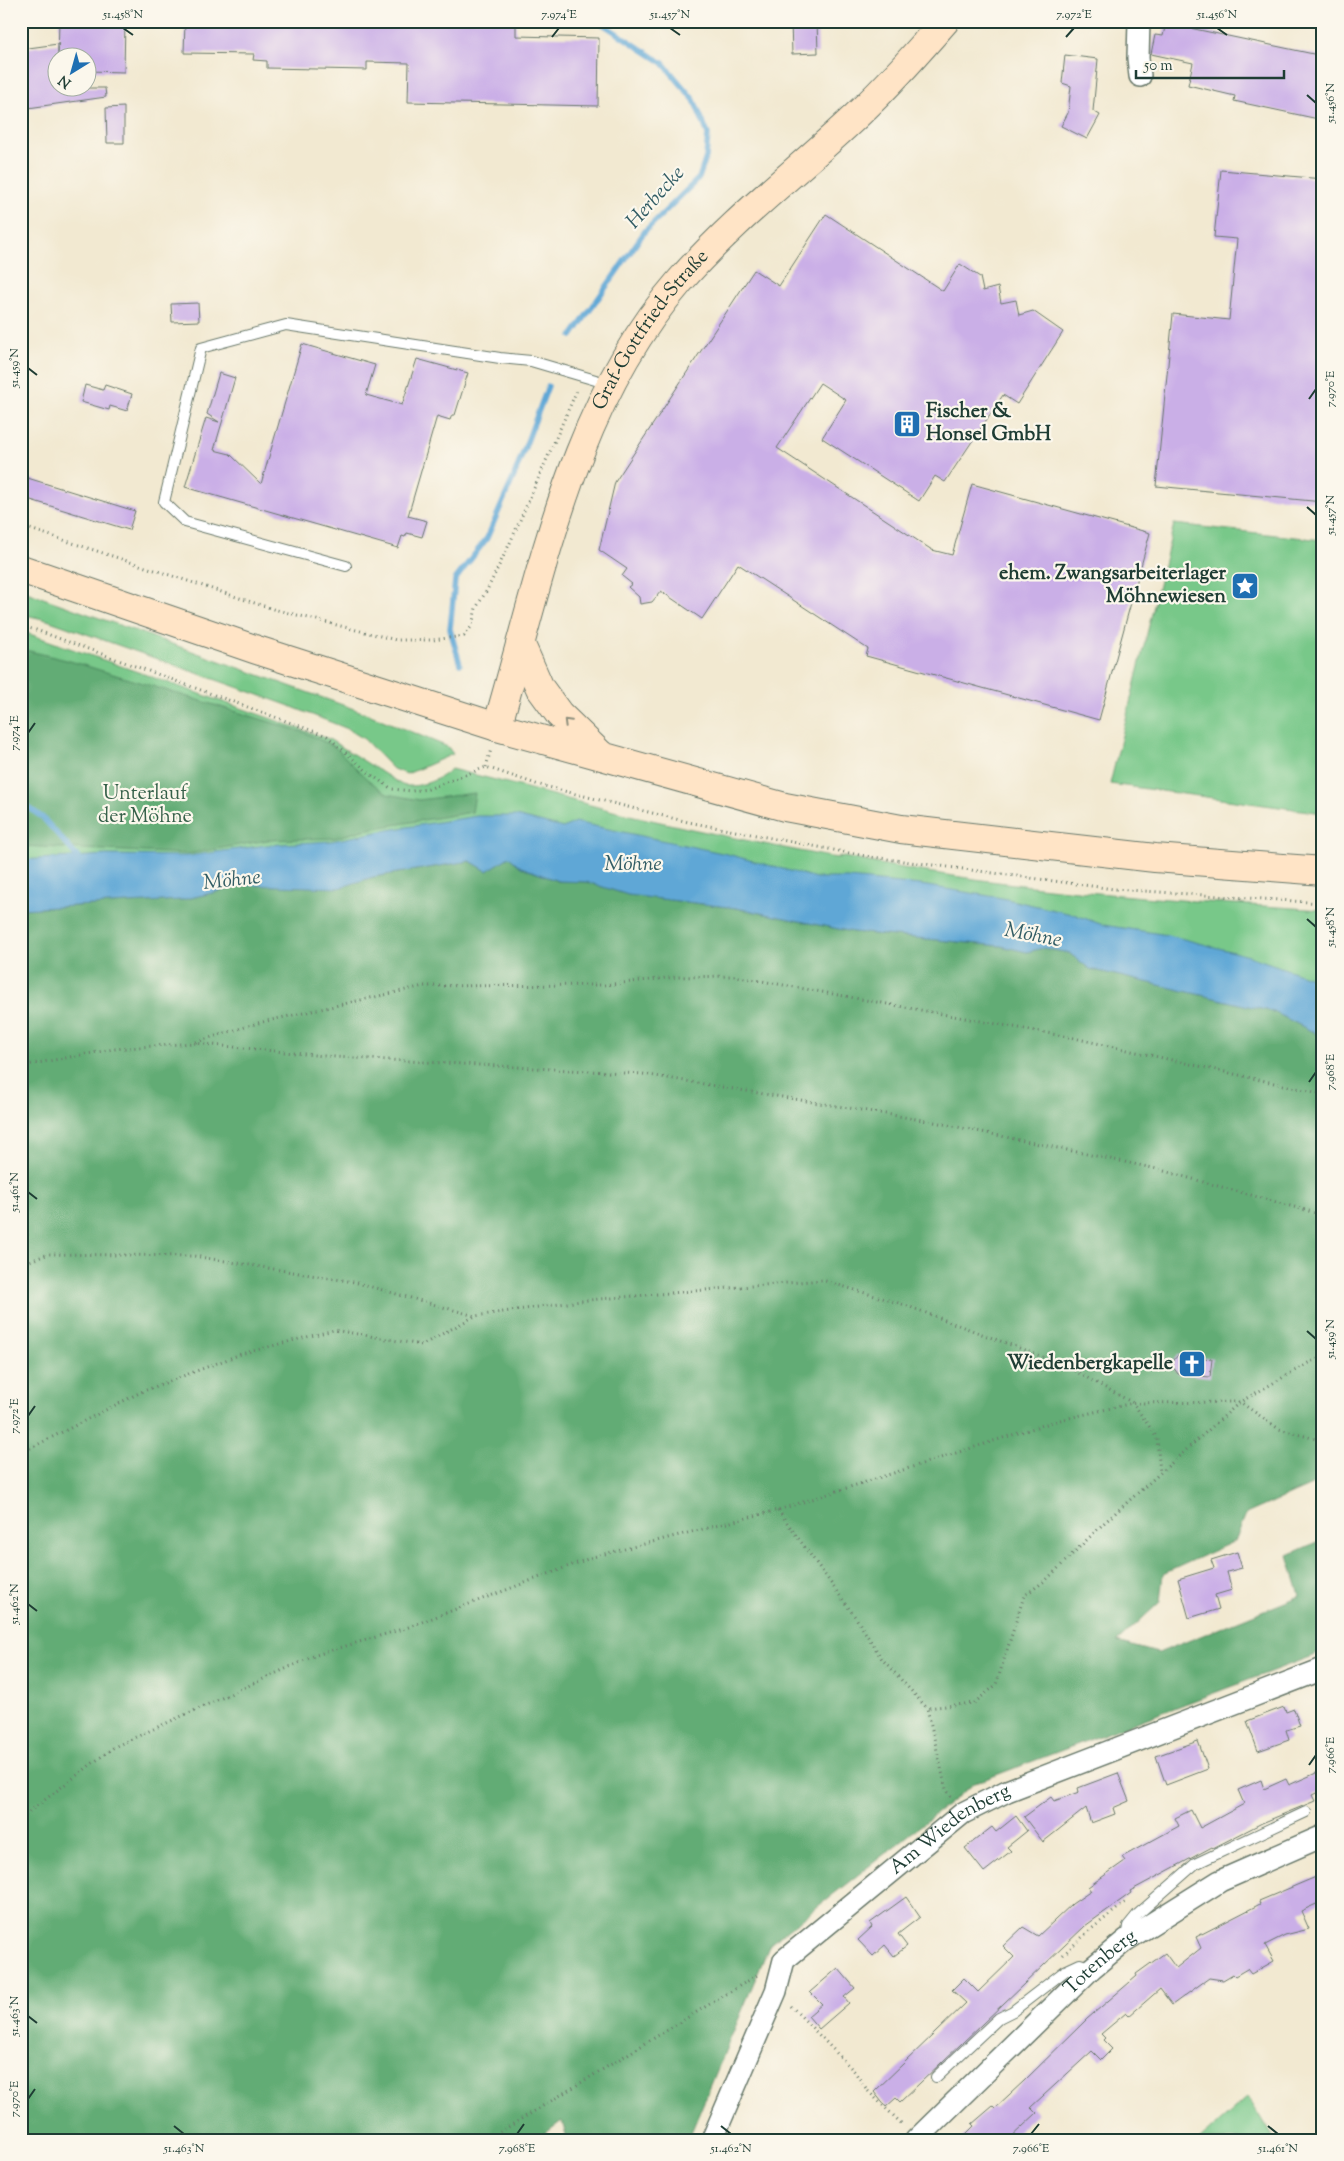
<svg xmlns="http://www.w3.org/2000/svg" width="1344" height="2161" font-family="'Sorts Mill Goudy',serif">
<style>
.green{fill:#78c889;stroke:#4c825e}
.forest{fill:#62ac75;stroke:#407454}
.water{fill:#5fa7d6;stroke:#3f7285}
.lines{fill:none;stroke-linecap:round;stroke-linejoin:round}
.stream{stroke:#5fa7d6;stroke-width:5.5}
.building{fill:#caafe7}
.lane-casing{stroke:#69796b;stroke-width:12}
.street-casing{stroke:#69796b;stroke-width:24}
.secondary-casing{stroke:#69796b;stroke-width:30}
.path{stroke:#69796b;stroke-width:3;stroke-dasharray:1 4;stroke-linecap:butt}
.lane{stroke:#fff;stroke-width:10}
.street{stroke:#fff;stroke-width:21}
.secondary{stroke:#ffe4c6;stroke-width:28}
.oneway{stroke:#8f907d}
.ticks{fill:none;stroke:#1f3d34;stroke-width:2}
.labels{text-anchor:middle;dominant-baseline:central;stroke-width:4.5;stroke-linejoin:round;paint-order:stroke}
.street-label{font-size:20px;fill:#1f3d34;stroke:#fbf7ec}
.poi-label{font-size:20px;font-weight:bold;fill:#1f3d34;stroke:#fbf7ec;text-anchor:end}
.park-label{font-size:20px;fill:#356049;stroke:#fbf7ec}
.water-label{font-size:21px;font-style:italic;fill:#325d65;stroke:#fbf7ec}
.neatline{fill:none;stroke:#1f3d34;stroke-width:2}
.ticks-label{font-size:12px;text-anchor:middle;fill:#1f3d34}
</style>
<rect width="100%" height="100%" fill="#fbf7ec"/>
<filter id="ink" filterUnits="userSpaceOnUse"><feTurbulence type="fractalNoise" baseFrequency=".02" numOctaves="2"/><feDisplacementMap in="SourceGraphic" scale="10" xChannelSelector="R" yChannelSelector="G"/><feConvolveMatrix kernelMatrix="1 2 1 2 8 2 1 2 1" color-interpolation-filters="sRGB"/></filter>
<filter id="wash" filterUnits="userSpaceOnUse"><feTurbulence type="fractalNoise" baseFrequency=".0096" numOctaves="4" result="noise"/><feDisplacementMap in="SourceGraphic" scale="20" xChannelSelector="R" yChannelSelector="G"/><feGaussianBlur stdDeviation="1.12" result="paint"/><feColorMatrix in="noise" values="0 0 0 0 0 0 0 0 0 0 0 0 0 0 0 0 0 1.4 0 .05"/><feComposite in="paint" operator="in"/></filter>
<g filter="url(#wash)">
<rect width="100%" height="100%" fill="#f2e9d1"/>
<path class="green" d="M1174,524L1323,540V813L1110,784Z
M21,590L368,714L448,747L453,754L407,774L393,769L364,739L348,729L287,705L47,620L21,614Z
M21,631L329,739L402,785C417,789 440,780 451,769C507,782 562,798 617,812C688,829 759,843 830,857L839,858V856C998,889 1161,899 1323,910V1104L21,922Z
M1248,2097L1274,2140H1199Z"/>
<path class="forest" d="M21,649L70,661L306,733L335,747L367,779L387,794L419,800L475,793L472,812L363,830L335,838L268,840L188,854L21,846Z
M509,857L521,867L558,881L587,882L628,895L736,908L853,932L1001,946L1027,952L1043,948L1069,953L1090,969L1274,1012L1323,1037V1480L1246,1514L1235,1541L1163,1574L1160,1602L1117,1642L1158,1653L1300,1596L1288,1555L1323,1539V1652L975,1783L770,1944L688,2140H567L562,2121L536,2140H21V909L182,900L246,885L339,887L373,877L470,861L487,871Z"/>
<path class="water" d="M477,816H516L563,828L575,822L727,854L816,878H848L921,885L1002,898L1076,915L1103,925L1168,935L1249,956L1323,982V1037L1274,1012L1090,969L1069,953L1043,948L1027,952L1001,946L853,932L736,908L628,895L587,882L558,881L521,867L509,857L487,871L470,861L373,877L339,888L246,885L182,900L21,909V860L106,855L187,856L267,845L331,841L388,830Z"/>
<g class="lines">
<path class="stream" d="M572,336L645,231L699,178L706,157L708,134L694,100L663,63L598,21
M460,664L450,629L455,580L487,538L514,476L548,386
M21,802L43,818L82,862"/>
</g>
<g id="blocks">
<path class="building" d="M59,21H125L124,72L88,71V58H58Z
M185,21H516V36L599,38L598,106L408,102L409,63L367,62V70L267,68V61L253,60L254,54L184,53Z
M791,21H817L818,53L792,54Z
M1166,23L1323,56V120L1234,101L1235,96L1188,85L1193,63L1151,54L1155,35L1163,36Z
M58,44V88H105L106,97L21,109V49Z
M1065,55L1098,59L1093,111L1100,115L1087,139L1061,126L1068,113L1071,86L1062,83Z
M124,107V143H107L106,108Z
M1221,170L1323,179V502L1156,486L1173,314L1229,320L1237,239L1214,237Z
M826,214L943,291L960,264L980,277L983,291L998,287L1001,303L1016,300L1019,315L1033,311L1063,332L1017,404L1003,395L945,482L935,476L919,501L822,438L846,400L820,383L777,448L932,550L952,555L972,484L1150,533L1099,720L866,656L868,649L738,564L702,619L661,591L652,602L640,604L639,597L628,587L632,584L622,576L627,569L599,550L615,482L754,270L779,286Z
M198,303L199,321L172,322L171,304Z
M302,344L375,365L366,395L402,405L417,359L468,373L455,415H452L450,420L437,416L408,516L427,521L422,537L407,533L405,537L402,536L398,548L185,487L206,418L219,422L207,414L219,373L235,378L214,450L230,454L261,484Z
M85,385L103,390L105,385L132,394L127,411L110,406L109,410L81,402Z
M21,476L135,511L129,530L21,497Z
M1178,1355L1212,1359L1210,1377L1178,1374L1173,1367V1361Z
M1237,1552L1242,1568L1227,1572L1232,1590L1215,1595L1219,1609L1189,1618L1178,1579L1214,1568L1211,1560Z
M1284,1707L1286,1712L1294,1709L1300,1726L1286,1730L1289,1740L1258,1751L1247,1721Z
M1198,1741L1208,1769L1166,1785L1156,1756Z
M1323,1770V1790L1312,1795L1315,1801L1262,1823L1213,1848L1212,1847L1130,1891L1131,1893L1085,1926L900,2102L896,2098L886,2107L874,2092L966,2003L952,1990L964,1978L978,1992L1014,1957L1003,1946L1023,1927L1038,1936L1072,1904L1091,1891L1088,1887L1125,1861L1122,1857L1179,1826L1175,1818L1191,1810L1200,1828L1244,1804L1238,1790L1261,1780L1264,1789L1286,1779L1289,1785Z
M1118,1773L1129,1801L1113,1808L1115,1814L1091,1823L1086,1808L1043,1842L1024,1817L1051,1797L1054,1801L1079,1792L1078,1788Z
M1016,1816L1027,1831L1007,1847L1011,1851L984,1872L965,1848L992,1827L996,1832Z
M1323,1874V1901L1301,1911L1309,1929L1285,1935L1265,1945L1274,1961L1251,1974L1247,1969L1235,1976L1233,1974L1223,1980L1209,1978L1172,2005L1160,1989L1129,2016L1126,2013L1101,2034L1105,2038L1103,2040L1112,2049L1101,2060L1092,2051L1031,2107L1037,2113L1008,2140H960L974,2126L972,2124L993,2106L995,2108L1024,2081L1087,2019L1137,1976L1136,1974L1165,1953L1176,1968L1201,1948L1196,1937L1260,1904L1259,1901Z
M906,1897L920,1917L898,1934L907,1946L894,1956L885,1945L873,1956L858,1940L872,1927L870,1923Z
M838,1968L855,1988L844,1997L849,2003L819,2029L808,2016L822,2004L810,1992Z"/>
</g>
</g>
<g filter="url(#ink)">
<use href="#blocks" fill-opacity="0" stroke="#69796b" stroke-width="1"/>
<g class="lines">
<g class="lane-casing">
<path id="lane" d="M346,566L185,522L164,502L201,348L286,325L500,358L531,361L609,384
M1126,1939L1128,1926L1137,1915L1195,1864L1306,1812
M936,2077L999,2018L1013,2011L1065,1971L1080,1964L1092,1968"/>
</g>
<g class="street-casing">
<g id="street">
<path d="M1139,21L1138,58L1140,76"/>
<path id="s1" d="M712,2140L776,1991L784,1960L963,1813L1007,1791L1323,1669"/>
<path id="s2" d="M916,2140L1092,1968L1126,1940L1220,1881L1323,1836"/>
</g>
</g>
<g class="secondary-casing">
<g id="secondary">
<path d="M21,569L257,650L497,727L785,807L901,829L1155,858L1323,871"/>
<path d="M521,645L540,688L559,714L601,755"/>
<path id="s3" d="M497,727C542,574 572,405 680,281C733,220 798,171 856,116C888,86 916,54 945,21"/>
</g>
</g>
<path class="path" d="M21,526L273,609L396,640H432L464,636L472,626L476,608L487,590L510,543L577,390
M21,626L36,630L327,736L370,774L392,789L412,791L428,789L486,767L536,784L688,822L865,856L1114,889L1323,903
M486,767L491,749
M196,1042L258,1023L424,986L604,985L676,977L734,976L1074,1038L1323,1094
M21,1066L114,1049L193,1043L335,1057L643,1074L934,1122L1153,1168L1323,1215
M21,1264L49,1254L194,1256L354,1282L475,1316L588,1300L822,1280L905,1305L1064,1365L1133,1403L1157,1438L1160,1473
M21,1453L141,1392L241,1354L334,1330L422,1345L475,1316
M778,1510L856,1618L882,1659L927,1708
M951,1797L946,1789L927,1708L974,1703L996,1685L1024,1596L1046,1580L1104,1523L1240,1402L1310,1362L1323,1357
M21,1818L114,1747L316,1655L406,1628L593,1557L778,1510L1056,1421L1133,1403L1240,1402L1279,1429L1323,1441
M1063,1955L1090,1930L1127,1901
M791,2006L854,2071L868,2091L903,2125
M487,2140L759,1974"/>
<use href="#lane" class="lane"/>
<use href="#street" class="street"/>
<use href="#secondary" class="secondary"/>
</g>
<defs><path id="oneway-chevron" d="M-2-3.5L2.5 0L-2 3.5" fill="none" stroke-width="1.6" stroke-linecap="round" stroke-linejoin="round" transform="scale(1.25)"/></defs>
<use class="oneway" href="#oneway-chevron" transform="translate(567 722) rotate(-135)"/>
</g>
<path class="ticks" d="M123,28L133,35M670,28L680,35M1217,28L1227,35M552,37L559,28M1066,37L1074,28M1307,95L1316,103M28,368L37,375M1309,399L1316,389M1307,507L1316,515M28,733L35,723M1307,919L1316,927M1309,1082L1316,1072M28,1192L37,1199M1307,1331L1316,1339M28,1416L35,1406M28,1604L37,1611M1309,1765L1316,1755M28,2016L37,2023M28,2099L35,2089M174,2126L184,2134M721,2126L731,2134M1268,2126L1278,2134M517,2134L524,2124M1031,2134L1039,2124"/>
<defs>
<g id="building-square" transform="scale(1.4375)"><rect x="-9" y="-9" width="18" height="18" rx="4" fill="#1f6fb2" stroke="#fbf7ec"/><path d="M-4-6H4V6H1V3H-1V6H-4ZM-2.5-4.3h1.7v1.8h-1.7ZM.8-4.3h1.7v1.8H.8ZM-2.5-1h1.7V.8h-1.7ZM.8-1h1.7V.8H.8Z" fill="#fff"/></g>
<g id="sight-square" transform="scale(1.4375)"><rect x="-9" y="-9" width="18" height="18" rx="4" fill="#1f6fb2" stroke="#fbf7ec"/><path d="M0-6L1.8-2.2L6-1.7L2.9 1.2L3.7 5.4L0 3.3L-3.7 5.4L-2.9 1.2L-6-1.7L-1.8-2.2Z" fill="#fff"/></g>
<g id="church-square" transform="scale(1.4375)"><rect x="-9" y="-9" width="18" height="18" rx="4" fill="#1f6fb2" stroke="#fbf7ec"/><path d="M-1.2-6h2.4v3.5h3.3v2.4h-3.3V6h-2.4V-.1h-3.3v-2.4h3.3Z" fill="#fff"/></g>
</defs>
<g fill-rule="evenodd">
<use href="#building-square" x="907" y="424"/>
<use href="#sight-square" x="1245" y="586"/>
<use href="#church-square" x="1192" y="1364"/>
</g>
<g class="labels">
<g class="street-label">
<text stroke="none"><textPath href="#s3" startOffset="429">Graf-Gottfried-Straße</textPath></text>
<text stroke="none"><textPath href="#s1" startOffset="406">Am Wiedenberg</textPath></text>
<text stroke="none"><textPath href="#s2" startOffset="256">Totenberg</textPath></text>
</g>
<g class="poi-label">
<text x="926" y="412" text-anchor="start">Fischer &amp;<tspan x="926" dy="23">Honsel GmbH</tspan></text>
<text x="1226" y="574">ehem. Zwangsarbeiterlager<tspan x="1226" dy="23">Möhnewiesen</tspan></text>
<text x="1173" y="1364">Wiedenbergkapelle</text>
</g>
<g class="park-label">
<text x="145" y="794">Unterlauf<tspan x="145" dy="23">der Möhne</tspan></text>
</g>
<g class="water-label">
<text transform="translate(656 198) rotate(-48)">Herbecke</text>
<text x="633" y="865">Möhne</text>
<text transform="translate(232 881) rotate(-6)">Möhne</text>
<text transform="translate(1033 936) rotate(11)">Möhne</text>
</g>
</g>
<rect width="1344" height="2161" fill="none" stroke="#fbf7ec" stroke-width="55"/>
<g transform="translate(72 72) rotate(217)"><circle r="24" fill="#fbf7ec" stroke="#a3ada2"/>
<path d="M0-4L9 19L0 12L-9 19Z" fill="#1f6fb2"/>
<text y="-8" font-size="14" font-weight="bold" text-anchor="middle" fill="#1f3d34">N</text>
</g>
<path d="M1136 70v8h148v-8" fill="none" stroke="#1f3d34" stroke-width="2.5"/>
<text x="1144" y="70" font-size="15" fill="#1f3d34" stroke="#fbf7ec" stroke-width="4" paint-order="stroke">50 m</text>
<rect x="28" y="28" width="1288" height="2106" class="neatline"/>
<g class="ticks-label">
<text x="123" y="18">51.458°N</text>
<text x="559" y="18">7.974°E</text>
<text x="670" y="18">51.457°N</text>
<text x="1074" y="18">7.972°E</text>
<text x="1217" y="18">51.456°N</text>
<text transform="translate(1330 103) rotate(-90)" y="4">51.456°N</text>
<text transform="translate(14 368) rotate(-90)" y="4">51.459°N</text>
<text transform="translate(1330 389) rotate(-90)" y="4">7.970°E</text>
<text transform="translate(1330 515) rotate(-90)" y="4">51.457°N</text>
<text transform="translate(14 733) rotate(-90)" y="4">7.974°E</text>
<text transform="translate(1330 927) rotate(-90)" y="4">51.458°N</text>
<text transform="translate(1330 1072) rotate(-90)" y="4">7.968°E</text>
<text transform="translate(14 1192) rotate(-90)" y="4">51.461°N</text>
<text transform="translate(1330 1339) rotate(-90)" y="4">51.459°N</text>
<text transform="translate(14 1416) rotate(-90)" y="4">7.972°E</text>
<text transform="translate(14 1604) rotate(-90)" y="4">51.462°N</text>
<text transform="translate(1330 1755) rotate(-90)" y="4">7.966°E</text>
<text transform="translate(14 2016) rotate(-90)" y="4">51.463°N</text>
<text transform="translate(14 2099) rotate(-90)" y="4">7.970°E</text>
<text x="184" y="2152">51.463°N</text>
<text x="517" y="2152">7.968°E</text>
<text x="731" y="2152">51.462°N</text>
<text x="1031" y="2152">7.966°E</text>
<text x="1278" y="2152">51.461°N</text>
</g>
</svg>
